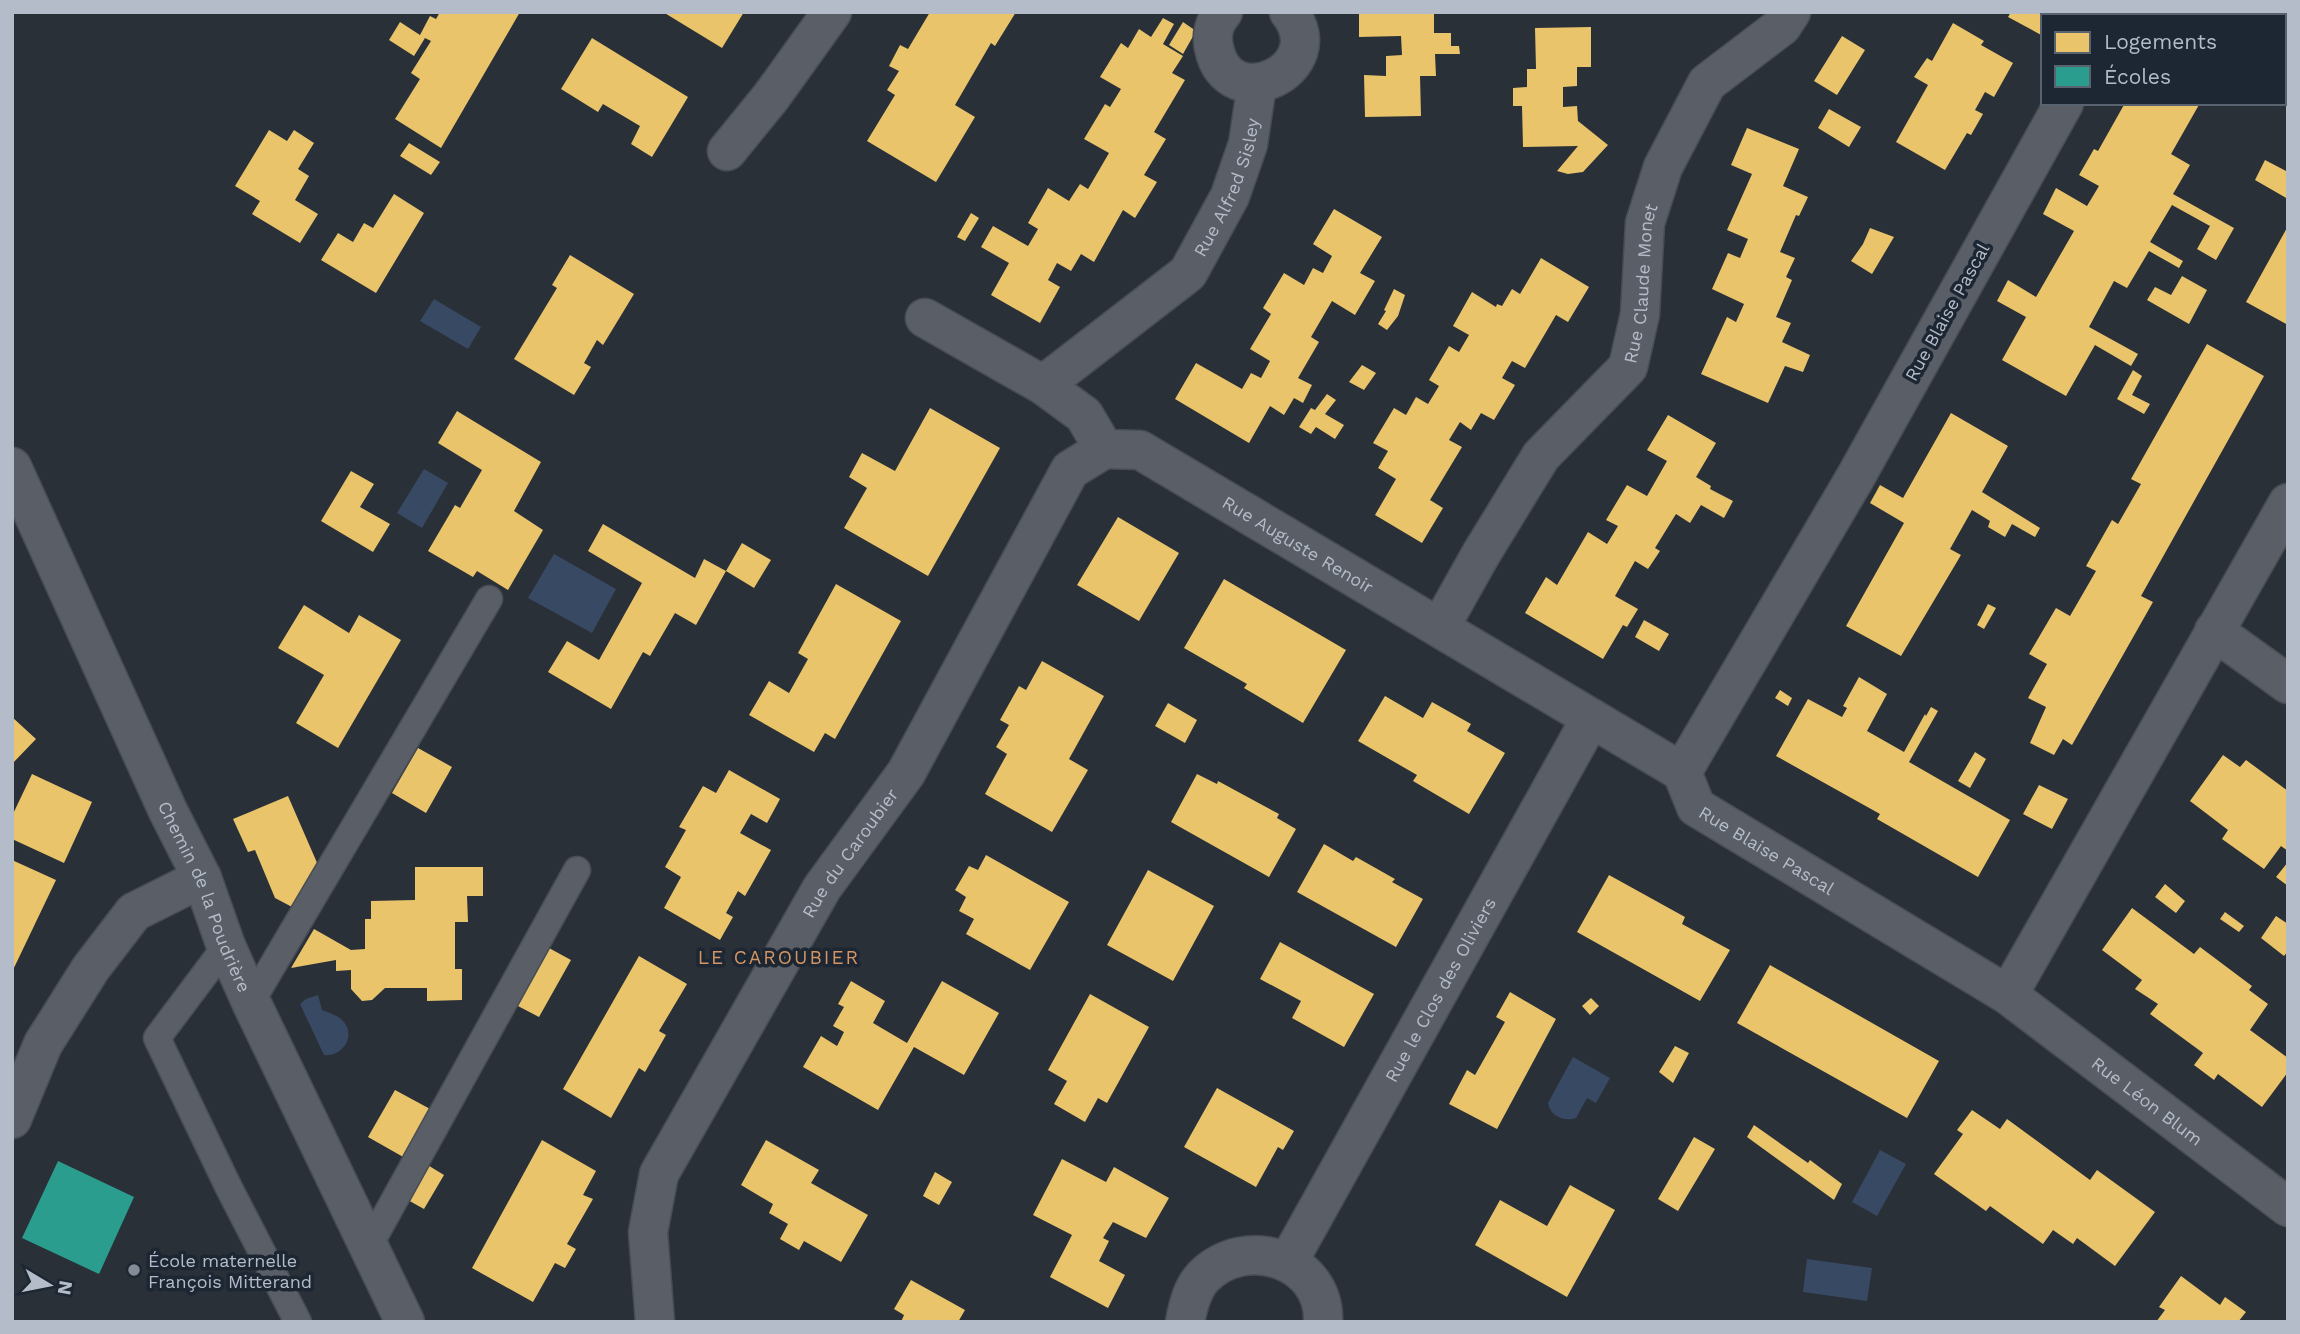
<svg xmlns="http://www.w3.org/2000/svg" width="2300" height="1334" font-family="'Work Sans',sans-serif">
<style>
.water{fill:#384963}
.homes{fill:#e9c46a}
.schools{fill:#2a9d8f}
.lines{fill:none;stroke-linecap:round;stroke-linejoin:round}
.service-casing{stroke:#484c53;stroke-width:29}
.minor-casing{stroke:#484c53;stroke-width:41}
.service{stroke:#5a5e66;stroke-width:26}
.minor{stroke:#5a5e66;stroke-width:38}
.poi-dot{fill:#848b96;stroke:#1d2633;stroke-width:2.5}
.labels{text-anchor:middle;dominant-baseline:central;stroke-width:7;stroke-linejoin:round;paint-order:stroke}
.street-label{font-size:18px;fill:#b4bcc9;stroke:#1d2633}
.poi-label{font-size:18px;fill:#b4bcc9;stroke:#1d2633;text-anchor:start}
.neighbourhood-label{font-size:19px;letter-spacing:2px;fill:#d59563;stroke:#1d2633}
</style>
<rect width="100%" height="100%" fill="#2a3038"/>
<path class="water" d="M434,299L481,327L468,349L420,321Z
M424,469L448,483L422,528L397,513Z
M554,554L616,589L592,633L528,598Z
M318,995L322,1010C329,1013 338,1015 343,1021C357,1036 342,1057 324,1055L300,1004L306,999Z
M1573,1057L1610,1078L1596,1103L1587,1098L1576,1118C1564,1122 1550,1116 1548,1103Z
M1880,1150L1906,1164L1877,1216L1852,1202Z
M1807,1259L1872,1268L1867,1301L1803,1292Z"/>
<path class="homes" d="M440,12H520L441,148L395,119L420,79L411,73L431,41L425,38L414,56L389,40L400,22L420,35L430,16L436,19Z
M663,12H744L722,48Z
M930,12H1016L995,46L991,43L955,105L975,117L936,182L867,141L895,95L887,90L899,71L889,66L900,45L908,49Z
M1359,12H1434V33H1451V46H1459L1460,54H1435L1436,76H1420L1421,116L1365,117L1364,75L1386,76V56L1402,55L1401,36L1359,37Z
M2011,12H2070L2077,16H2043V36L2008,17Z
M1163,18L1174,24L1163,44L1183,56L1172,73L1185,80L1154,132L1166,139L1144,175L1157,182L1135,218L1123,210L1094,262L1081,254L1071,271L1057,263L1048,280L1060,287L1040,323L991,295L1009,263L981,247L993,226L1028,246L1038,229L1028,223L1048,188L1069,201L1080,184L1088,189L1109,153L1084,139L1105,104L1110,107L1121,89L1100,77L1121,43L1128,48L1139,29L1151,37Z
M1183,22L1196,31L1183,54L1169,45Z
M1953,23L1984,41L1981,45L2013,63L1994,97L1985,92L1975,110L1983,114L1971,135L1967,133L1945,170L1896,142L1928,85L1914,77L1927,58L1932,61Z
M1591,27V67H1577V86L1563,87V107L1577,106L1578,121L1608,145L1583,172L1568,174L1557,171L1578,146L1523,147L1522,106H1513V88L1527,87V69H1536L1535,28Z
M1842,36L1865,50L1837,95L1814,81Z
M592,38L688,97L652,157L631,144L640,126L603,104L598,112L561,89Z
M2288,41V71L2284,77V47Z
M2125,103H2200L2171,154L2190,165L2173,194L2234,228L2216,260L2197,249L2210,226L2172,205L2150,242L2183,261L2179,268L2149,251L2127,288L2114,281L2089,327L2138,354L2131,366L2095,345L2066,396L2002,360L2026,317L1997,301L2008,280L2036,297L2074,231L2043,214L2056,188L2087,206L2099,186L2079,175L2094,149L2098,151Z
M1829,109L1861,127L1849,147L1818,128Z
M1747,128L1799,149L1783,186L1808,197L1799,216L1796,215L1780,252L1795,258L1786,277L1792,280L1776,317L1791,323L1782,342L1810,355L1803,372L1785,366L1768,403L1701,374L1727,317L1736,322L1744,304L1712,289L1728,253L1740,258L1748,239L1727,230L1752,174L1731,165Z
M269,130L287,141L294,130L314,143L298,169L309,176L295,200L318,214L300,243L252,214L260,201L235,186Z
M409,143L440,162L431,175L400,156Z
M2265,160L2288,172V199L2255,180Z
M394,194L424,213L376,293L321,260L338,233L353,242L364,223L373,228Z
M1334,209L1382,237L1360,273L1375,281L1355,315L1332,301L1311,337L1319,342L1298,378L1312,385L1303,403L1294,398L1284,415L1270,406L1249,443L1175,399L1196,363L1242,389L1251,373L1261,378L1270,361L1250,349L1271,314L1263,308L1284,273L1304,285L1313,268L1323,273L1332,256L1313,244Z
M971,213L979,218L965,241L957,237Z
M2288,226V325L2246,302Z
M1870,228L1894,237L1872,274L1851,261L1863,244Z
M570,255L634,294L603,345L597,340L584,363L591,367L574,395L514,359L557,288L552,285Z
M1541,258L1589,287L1568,322L1556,315L1525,368L1512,361L1502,378L1515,385L1494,420L1481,413L1471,430L1460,422L1449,440L1462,447L1430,500L1443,508L1422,543L1375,515L1396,479L1378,468L1388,451L1373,443L1394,408L1406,415L1416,397L1428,404L1439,386L1429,380L1449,346L1459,352L1469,335L1453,326L1472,292L1496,307L1497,304L1502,306L1512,289L1520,294Z
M2182,276L2207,290L2189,324L2147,300L2155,287L2171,295Z
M1394,289L1405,295L1398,316L1387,330L1378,324L1386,311L1384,310Z
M2207,344L2264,376L2141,596L2153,602L2072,745L2063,739L2054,755L2030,743L2046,707L2028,698L2047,664L2029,654L2056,608L2070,616L2096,571L2086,566L2112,520L2118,524L2141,484L2131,479Z
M1362,365L1376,373L1364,390L1349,382Z
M2133,370L2142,376L2132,395L2150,404L2144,414L2117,399Z
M1327,394L1336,400L1325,414L1344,425L1335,439L1316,427L1311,434L1299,427L1311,408L1315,410Z
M930,408L1000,448L928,576L844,528L867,488L849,477L862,453L895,471Z
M457,411L541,462L514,511L543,530L508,590L477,571L473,577L428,551L455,505L460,508L482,470L438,443Z
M1951,413L2008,446L1982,492L2040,528L2035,537L2012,524L2005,537L1988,527L1990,521L1972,510L1950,549L1961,555L1901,656L1846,626L1904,523L1870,503L1880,485L1903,498Z
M1668,415L1716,443L1696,477L1711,486L1710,489L1733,501L1724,518L1701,505L1690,523L1676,514L1655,548L1660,551L1648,569L1635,561L1615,596L1638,609L1627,627L1623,625L1603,659L1525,613L1546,577L1557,585L1588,532L1607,544L1618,526L1606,520L1627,485L1647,496L1667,461L1647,450Z
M351,471L374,484L360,507L390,524L373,552L321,521Z
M1118,517L1179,553L1139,621L1077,585Z
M603,524L695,578L704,559L726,571L696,625L675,613L650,656L643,652L611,709L548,672L567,641L599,660L642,583L588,551Z
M742,543L771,560L754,588L726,571Z
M1224,579L1346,650L1303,723L1244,688L1247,684L1184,648Z
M836,584L901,621L835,739L825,733L814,752L749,715L769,681L789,693L808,659L798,653Z
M1988,604L1996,608L1984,629L1977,625Z
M304,605L349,633L359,615L401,640L338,748L296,723L324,675L278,648Z
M1644,620L1669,634L1659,651L1635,637Z
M1042,661L1104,696L1069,759L1088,770L1052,832L985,794L1007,754L996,747L1009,725L1000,720L1019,686L1026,690Z
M1859,677L1887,694L1867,731L1904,752L1925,714L1926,716L1931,707L1938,711L1909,762L2010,820L1978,877L1877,819L1880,814L1776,756L1808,699L1842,717L1847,708L1843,706Z
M1780,690L1792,698L1788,706L1775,698Z
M1385,696L1423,718L1432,702L1471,724L1467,731L1505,753L1469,814L1413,781L1417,775L1358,741Z
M1168,703L1197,720L1185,743L1155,726Z
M12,717L36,739L12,764Z
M418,748L452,767L426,813L392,793Z
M1975,752L1986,759L1970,788L1958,781Z
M2223,755L2240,767L2246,760L2288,791V851L2281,846L2264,869L2222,839L2228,830L2190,801Z
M729,770L780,799L767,823L751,814L740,833L771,850L745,896L738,891L726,913L733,917L720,940L664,908L681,877L665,867L686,830L679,827L703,786L716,793Z
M32,774L92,802L64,863L12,839V816Z
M1197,774L1217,784L1218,781L1279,814L1277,818L1296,829L1269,877L1171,822Z
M2039,785L2068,799L2052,829L2023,814Z
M288,796L318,865L294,908L275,898L255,850L248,852L233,819Z
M1324,844L1353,861L1356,857L1395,879L1392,882L1423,899L1396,947L1297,892Z
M986,855L1069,902L1030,970L966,934L974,919L959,911L966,897L955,890L969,866L978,870Z
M12,860L56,880L12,972Z
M2288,862V886L2276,877Z
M415,867H483V896H467L468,922H455V969H462V1000L427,1001V988H385L372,1000L362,1001L351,989V970L336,971V960L291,968L314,929L351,950L365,949V919H371V901L415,900Z
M1148,870L1214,906L1173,981L1107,945Z
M1609,875L1685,917L1682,924L1730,950L1700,1001L1577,932Z
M2165,884L2185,901L2176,913L2155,897Z
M2132,908L2194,954L2200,947L2252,986L2249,990L2268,1004L2250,1030L2288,1058V1072L2262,1107L2218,1074L2214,1080L2194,1065L2203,1053L2150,1014L2158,1004L2135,989L2142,980L2102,950Z
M2225,912L2244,926L2239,932L2220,919Z
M2276,916L2288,924V951L2284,956L2261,938Z
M1280,942L1374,994L1344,1047L1292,1018L1301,1001L1260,979Z
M549,948L571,960L539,1017L516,1005Z
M639,956L687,984L659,1031L666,1035L645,1072L639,1068L611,1118L563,1089Z
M1770,965L1939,1061L1907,1118L1737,1023Z
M851,981L885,1001L873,1023L907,1043L942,981L999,1013L964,1075L914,1047L878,1110L803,1067L821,1036L837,1046L844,1032L833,1026L844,1007L838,1004Z
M1510,992L1556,1019L1497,1129L1449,1104L1467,1070L1475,1075L1505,1022L1496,1017Z
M1090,994L1149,1027L1107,1103L1098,1098L1085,1122L1054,1104L1067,1081L1048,1070Z
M1591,998L1599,1006L1590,1015L1582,1006Z
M1675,1046L1689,1053L1673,1083L1659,1072Z
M1217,1088L1294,1131L1283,1150L1278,1147L1256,1187L1184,1147Z
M395,1090L432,1110L405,1158L368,1137Z
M1972,1110L2000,1129L2007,1119L2090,1180L2097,1170L2155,1212L2115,1266L2077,1238L2073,1244L2053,1230L2043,1244L1990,1206L1986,1211L1934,1174L1963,1134L1957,1130Z
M1754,1125L1808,1163L1810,1160L1842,1184L1834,1200L1747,1137Z
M1694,1137L1715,1149L1678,1211L1658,1199Z
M542,1140L596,1171L583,1195L593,1199L567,1244L576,1249L565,1268L555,1263L533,1302L472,1268Z
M766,1140L819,1170L811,1183L868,1215L841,1262L804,1241L799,1250L780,1239L788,1224L769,1213L773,1204L741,1185Z
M1062,1159L1106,1182L1114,1167L1169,1198L1146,1238L1113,1222L1103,1238L1109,1241L1099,1261L1125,1275L1108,1308L1050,1277L1072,1235L1033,1215Z
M426,1164L444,1175L424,1209L406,1199Z
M935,1172L952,1182L939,1205L923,1196Z
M1570,1185L1615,1210L1567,1297L1475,1245L1500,1200L1547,1226Z
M2181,1276L2220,1305L2225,1297L2246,1312L2238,1322H2156L2165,1310L2159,1307Z
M911,1280L965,1310L958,1322H901L904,1315L894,1309Z"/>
<path class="schools" d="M58,1161L134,1197L99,1274L22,1238Z"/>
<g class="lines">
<g class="service-casing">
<path id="service" d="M226,946L157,1038L228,1186L298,1322
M251,1002L489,599
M369,1246L577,870"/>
</g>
<g class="minor-casing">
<g id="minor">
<path d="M1223,12C1214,22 1211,36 1214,48C1228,119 1334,69 1289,12"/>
<path d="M2113,16L2115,12"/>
<path id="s1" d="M2064,103L1855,478L1682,772L1696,807L2008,995L2288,503"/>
<path d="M727,151L771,97L832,12"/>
<path id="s2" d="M925,318L1043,385L1084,415L1104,449L1140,450L1682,772"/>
<path id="s3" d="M1043,385L1188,273L1230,196L1248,144L1257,84"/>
<path id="s4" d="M12,467L168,811L202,878L226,946L251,1002L405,1322"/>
<path id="s5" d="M1440,627L1481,554L1541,456L1628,367L1640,314L1645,223L1663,167L1707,83L1782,26L1791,12"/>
<path d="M2214,631L2288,684"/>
<path id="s6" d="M2008,995L2288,1207"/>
<path d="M12,1119L43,1044L91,968L134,912L202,878"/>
<path id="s7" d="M1288,1262L1591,718"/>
<path id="s8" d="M655,1322L648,1232L659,1174L822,888L906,773L1070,470L1104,449"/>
<path d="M1185,1322C1188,1306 1192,1289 1203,1277C1246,1233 1326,1260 1323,1322"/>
</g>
</g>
<use href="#service" class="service"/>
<use href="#minor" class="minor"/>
</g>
<circle class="poi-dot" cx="134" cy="1270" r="7"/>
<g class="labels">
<g class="street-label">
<text stroke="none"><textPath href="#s3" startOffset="278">Rue Alfred Sisley</textPath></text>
<text stroke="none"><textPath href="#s5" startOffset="408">Rue Claude Monet</textPath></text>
<text transform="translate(1947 312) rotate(-61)">Rue Blaise Pascal</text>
<text stroke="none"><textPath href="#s2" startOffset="446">Rue Auguste Renoir</textPath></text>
<text stroke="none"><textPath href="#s1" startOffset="891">Rue Blaise Pascal</textPath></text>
<text stroke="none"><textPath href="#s8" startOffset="523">Rue du Caroubier</textPath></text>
<text stroke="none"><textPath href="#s4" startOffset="471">Chemin de la Poudrière</textPath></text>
<text stroke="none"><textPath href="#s7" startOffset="312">Rue le Clos des Oliviers</textPath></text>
<text stroke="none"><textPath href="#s6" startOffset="175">Rue Léon Blum</textPath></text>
</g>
<g class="poi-label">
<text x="148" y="1260">École maternelle<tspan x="148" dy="21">François Mitterand</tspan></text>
</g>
<g class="neighbourhood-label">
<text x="779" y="957">LE CAROUBIER</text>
</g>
</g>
<rect width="2300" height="1334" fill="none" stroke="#b4bcc9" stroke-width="28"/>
<rect x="2041" y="14" width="245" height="91" fill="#1d2633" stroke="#59626f" stroke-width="2"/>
<rect x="2055" y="32" width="35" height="21" fill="#e9c46a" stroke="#59626f" stroke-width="2"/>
<text x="2104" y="49" font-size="21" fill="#b4bcc9">Logements</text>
<rect x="2055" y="66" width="35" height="21" fill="#2a9d8f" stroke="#59626f" stroke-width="2"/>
<text x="2104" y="84" font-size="21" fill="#b4bcc9">Écoles</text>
<g transform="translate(49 1285) rotate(100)" stroke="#1d2633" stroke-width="5" paint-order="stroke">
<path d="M0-5L12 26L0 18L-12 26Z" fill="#b4bcc9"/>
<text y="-10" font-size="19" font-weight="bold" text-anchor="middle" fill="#b4bcc9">N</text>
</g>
</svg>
